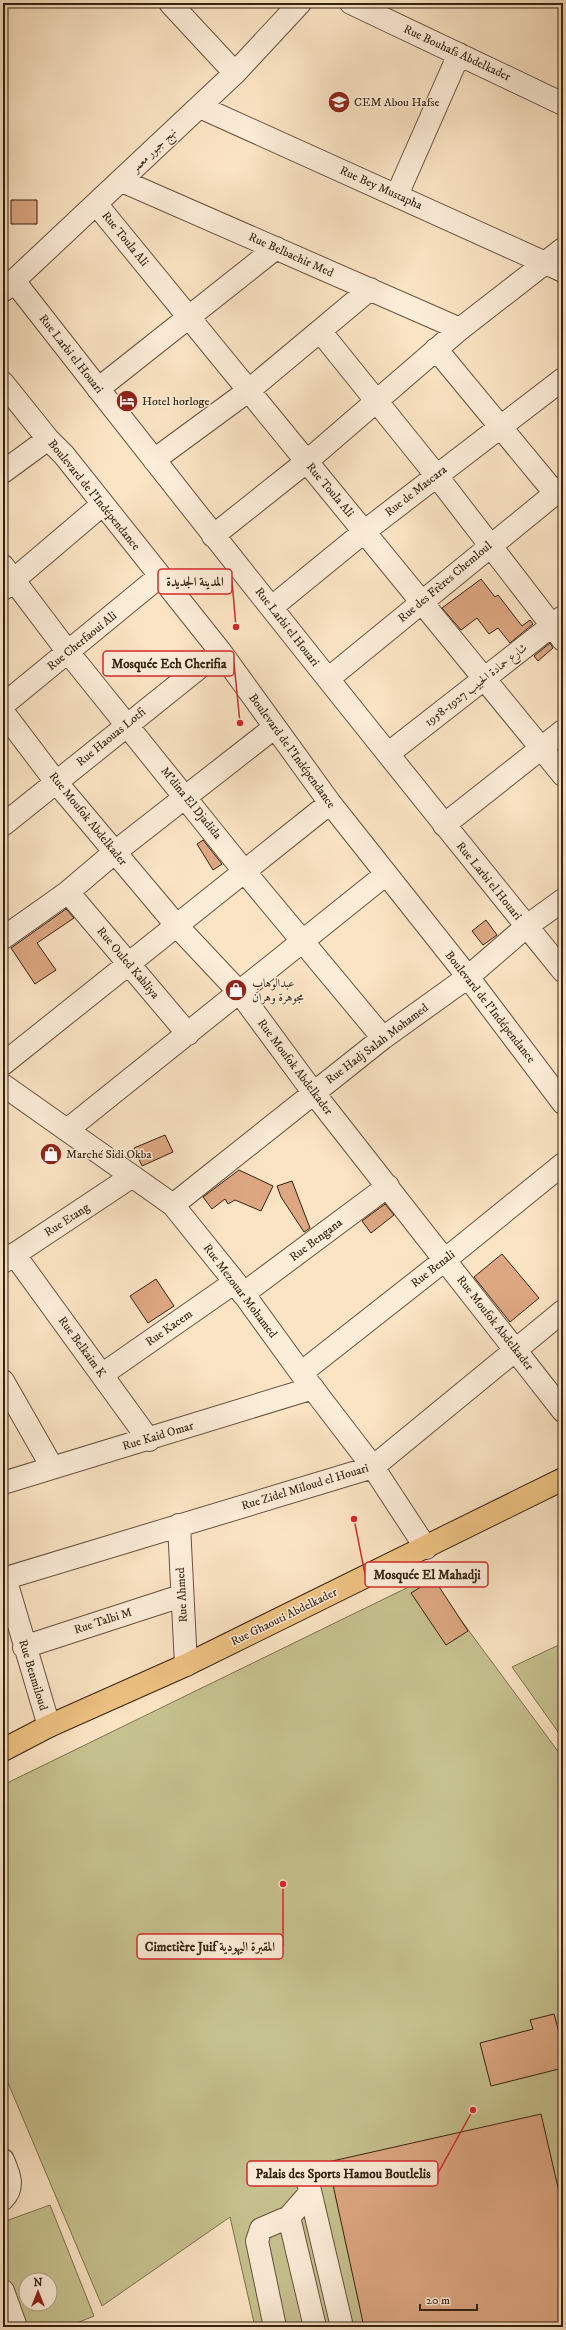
<svg xmlns="http://www.w3.org/2000/svg" width="566" height="2330" font-family="'IM FELL DW Pica',Amiri,serif">
<style>
.green{fill:#c6c28f;stroke:#7d7250;fill-rule:evenodd}
.building{fill:#dda782;stroke:#342211}
.lines{fill:none;stroke-linecap:round;stroke-linejoin:round}
.minor-casing{stroke:#66523e;stroke-width:24}
.major-casing{stroke:#342211;stroke-width:24}
.minor{stroke:#fcedd9;stroke-width:22}
.major{stroke:#eec282;stroke-width:22}
.labels{text-anchor:middle;dominant-baseline:central;stroke-width:3;stroke-linejoin:round;paint-order:stroke}
.street-label{font-size:12px;fill:#342211;stroke:#fcedd9}
.poi-label{font-size:12px;fill:#342211;stroke:#fcedd9;text-anchor:start}
.leader{fill:none;stroke:#d62828;stroke-width:1.5}
.callout-dot{fill:#d62828;stroke:#fcedd9;stroke-width:1.5}
.callout{fill:#fcedd9;stroke:#d62828;stroke-width:1.5}
.callout-label{font-size:13px;text-anchor:middle;font-weight:bold;fill:#342211}
</style>
<rect width="100%" height="100%" fill="#fbe4c4"/>
<filter id="stains"><feTurbulence type="fractalNoise" baseFrequency=".005" numOctaves="4"/><feColorMatrix values="0 0 0 0 .2 0 0 0 0 .09 0 0 0 0 .02 0 0 0 .5 -.17"/></filter>
<radialGradient id="worn" r=".72"><stop offset=".6" stop-color="#630" stop-opacity="0"/><stop offset="1" stop-color="#630" stop-opacity=".3"/></radialGradient>
<path class="green" d="M429,1577L563,1758V1983L559,1986L563,2002V2321L541,2327H255L230,2217L102,2306L3,2071V1785Z
M563,1643V1739L512,1667Z
M50,2205L94,2316L67,2327H27L3,2268V2222ZM26,2280H50V2304H26Z"/>
<path class="building" d="M11,200H37V224H11Z
M481,579L495,597L498,595L522,626L530,620L533,624L510,643L498,628L489,634L477,618L461,630L442,608Z
M550,643L553,648L538,661L534,656Z
M203,840L222,864L213,870L197,844Z
M66,909L74,918L37,943L56,970L35,984L11,948Z
M486,920L497,935L483,945L472,931Z
M165,1135L173,1152L142,1166L134,1148Z
M239,1170L273,1186L261,1211L235,1200L228,1204L225,1199L212,1209L203,1197Z
M292,1181L310,1228L304,1232L281,1197L277,1186Z
M385,1204L394,1215L371,1233L362,1221Z
M502,1254L539,1298L510,1322L474,1277Z
M156,1279L174,1306L148,1323L130,1296Z
M434,1579L468,1631L446,1645L411,1593Z
M554,2014L563,2047V2068L491,2086L480,2043L533,2029L530,2020Z
M541,2114L563,2209V2327H364L328,2162Z"/>
<g class="lines">
<g class="minor-casing">
<path id="minor" d="M170,3L235,73
M351,3L563,104
M200,107L563,271
M122,181L460,329
M397,195L459,54
M97,205L563,775
M14,281C195,513 378,743 563,971
M4,290L235,73L300,3
M320,331L436,475L563,640
M436,349L555,493
M3,383L48,439L64,455L220,651L330,803L468,977L563,1103
M98,389L276,248
M154,460L248,391L370,289
M3,472L48,439
M213,536L306,462L460,329L563,249
M3,566L68,652L244,871L383,1038
M3,589L103,504
M272,607L365,531L563,379
M328,679L563,487
M3,705L160,576
M3,712L56,782L177,926L240,993L313,1092L563,1411
M389,753L563,617
M3,825L220,651
M444,825L563,731
M68,892L188,1034
M3,938L68,892L115,852L275,727
M3,1064L330,803
M3,1085L173,1205L235,1282L301,1373L373,1467L426,1548
M67,1130L385,875
M173,1205L383,1038L468,977L527,926L563,900
M14,1254L149,1440
M3,1262L131,1177
M243,1294L388,1186
M301,1373L446,1259L563,1164
M103,1374L235,1282
M3,1381L52,1467
M3,1483L313,1388
M179,1525L186,1665
M5,1578L49,1726
M3,1579L373,1467L563,1311
M24,1647L181,1596
M3,2160C9,2174 15,2187 3,2199
M307,2178L342,2327
M289,2217L315,2327
M3,2291L16,2327
M275,2327L257,2241L261,2229L289,2217L310,2193"/>
</g>
<g class="major-casing">
<path id="major" d="M3,1750L49,1726L186,1665L563,1479"/>
</g>
<use href="#minor" class="minor"/>
<use href="#major" class="major"/>
</g>
<defs>
<g id="school-disc" transform="scale(1.15)"><circle r="9.5" fill="#8f2418" stroke="#fcedd9"/><path d="M0-5L7-2L0 1L-7-2ZM-4 1L0 2.5L4 1V4Q0 6-4 4Z" fill="#fff"/></g>
<g id="hotel-disc" transform="scale(1.15)"><circle r="9.5" fill="#8f2418" stroke="#fcedd9"/><path d="M-6-4.5h1.5V1H6V5H4.5V3h-9V5H-6ZM-4 0a1.8 1.8 0 1 1 3.6 0ZM.5 0V-2.5h3Q6-2.5 6 0Z" fill="#fff"/></g>
<g id="shop-disc" transform="scale(1.15)"><circle r="9.5" fill="#8f2418" stroke="#fcedd9"/><path d="M-5-2.5h2.3a2.7 3.5 0 0 1 5.4 0H5L5.5 6h-11ZM-1.5-2.5h3a1.5 2.3 0 0 0-3 0Z" fill="#fff"/></g>
</defs>
<g fill-rule="evenodd">
<use href="#school-disc" x="339" y="102"/>
<use href="#hotel-disc" x="127" y="401"/>
<use href="#shop-disc" x="236" y="990"/>
<use href="#shop-disc" x="51" y="1154"/>
</g>
<g class="labels">
<g class="street-label">
<text transform="translate(457 53) rotate(25)">Rue Bouhafs Abdelkader</text>
<text transform="translate(154 150) rotate(-44)">نهج جبور معمر</text>
<text transform="translate(381 188) rotate(24)">Rue Bey Mustapha</text>
<text transform="translate(125 239) rotate(51)">Rue Toula Ali</text>
<text transform="translate(291 255) rotate(24)">Rue Belbachir Med</text>
<text transform="translate(71 354) rotate(52)">Rue Larbi el Houari</text>
<text transform="translate(330 490) rotate(50)">Rue Toula Ali</text>
<text transform="translate(416 491) rotate(-38)">Rue de Mascara</text>
<text transform="translate(94 495) rotate(51)">Boulevard de l'Indépendance</text>
<text transform="translate(445 582) rotate(-40)">Rue des Frères Chemloul</text>
<text transform="translate(287 627) rotate(52)">Rue Larbi el Houari</text>
<text transform="translate(82 641) rotate(-39)">Rue Cherfaoui Ali</text>
<text transform="translate(476 685) rotate(-38)">شارع حمادة الحبيب 1927-1958</text>
<text transform="translate(111 737) rotate(-39)">Rue Haouas Lotfi</text>
<text transform="translate(292 751) rotate(54)">Boulevard de l'Indépendance</text>
<text transform="translate(191 803) rotate(51)">M'dina El Djadida</text>
<text transform="translate(88 819) rotate(51)">Rue Moufok Abdelkader</text>
<text transform="translate(489 881) rotate(51)">Rue Larbi el Houari</text>
<text transform="translate(128 963) rotate(50)">Rue Ouled Kabliya</text>
<text transform="translate(490 1007) rotate(52)">Boulevard de l'Indépendance</text>
<text transform="translate(377 1044) rotate(-37)">Rue Hadj Salah Mohamed</text>
<text transform="translate(295 1067) rotate(53)">Rue Moufok Abdelkader</text>
<text transform="translate(67 1220) rotate(-33)">Rue Etang</text>
<text transform="translate(316 1240) rotate(-37)">Rue Bengana</text>
<text transform="translate(433 1269) rotate(-38)">Rue Benali</text>
<text transform="translate(240 1291) rotate(53)">Rue Mezouar Mohamed</text>
<text transform="translate(495 1323) rotate(52)">Rue Moufok Abdelkader</text>
<text transform="translate(169 1328) rotate(-35)">Rue Kacem</text>
<text transform="translate(82 1347) rotate(54)">Rue Belkaim K</text>
<text transform="translate(158 1436) rotate(-17)">Rue Kaid Omar</text>
<text transform="translate(305 1487) rotate(-17)">Rue Zidel Miloud el Houari</text>
<text transform="translate(182 1595) rotate(-93)">Rue Ahmed</text>
<text transform="translate(284 1617) rotate(-26)">Rue Ghaouti Abdelkader</text>
<text transform="translate(103 1621) rotate(-18)">Rue Talbi M</text>
<text transform="translate(33 1675) rotate(73)">Rue Benmiloud</text>
</g>
<g class="poi-label">
<text x="354" y="102">CEM Abou Hafse</text>
<text x="142" y="401">Hotel horloge</text>
<text x="252" y="983">عبدالوهاب<tspan x="252" dy="14">مجوهرة وهران</tspan></text>
<text x="66" y="1154">Marché Sidi Okba</text>
</g>
</g>
<path class="leader" d="M236 627L232 581M240 723L234 663M354 1519L365 1574M283 1884L283 1946M473 2110L438 2173"/>
<g class="callout-dot">
<circle cx="236" cy="627" r="4"/>
<circle cx="240" cy="723" r="4"/>
<circle cx="354" cy="1519" r="4"/>
<circle cx="283" cy="1884" r="4"/>
<circle cx="473" cy="2110" r="4"/>
</g>
<g class="callout">
<rect x="158" y="569" width="74" height="25" rx="4"/>
<rect x="103" y="651" width="131" height="25" rx="4"/>
<rect x="365" y="1562" width="123" height="25" rx="4"/>
<rect x="137" y="1934" width="146" height="25" rx="4"/>
<rect x="247" y="2161" width="191" height="25" rx="4"/>
</g>
<g class="callout-label">
<text x="195" y="586">المدينة الجديدة</text>
<text x="169" y="668">Mosquée Ech Cherifia</text>
<text x="427" y="1579">Mosquée El Mahadji</text>
<text x="210" y="1951">Cimetière Juif المقبرة اليهودية</text>
<text x="343" y="2178">Palais des Sports Hamou Boutlelis</text>
</g>
<rect width="566" height="2330" fill="none" stroke="#fbe4c4" stroke-width="16"/>
<rect x="4" y="4" width="558" height="2322" fill="none" stroke="#342211" stroke-width="2"/>
<rect x="8" y="8" width="550" height="2314" fill="none" stroke="#342211"/>
<g transform="translate(38 2292)"><circle r="19" fill="#fcedd9" stroke="#ac9c89"/>
<path d="M0-3L7 15L0 10L-7 15Z" fill="#8f2418"/>
<text y="-6" font-size="11" font-weight="bold" text-anchor="middle" fill="#342211">N</text>
</g>
<path d="M420 2304v6h57v-6" fill="none" stroke="#342211" stroke-width="2"/>
<text x="426" y="2304" font-size="12" fill="#342211" stroke="#fcedd9" stroke-width="3" paint-order="stroke">20 m</text>
<rect width="100%" height="100%" filter="url(#stains)"/>
<rect width="100%" height="100%" fill="url(#worn)"/>
</svg>
